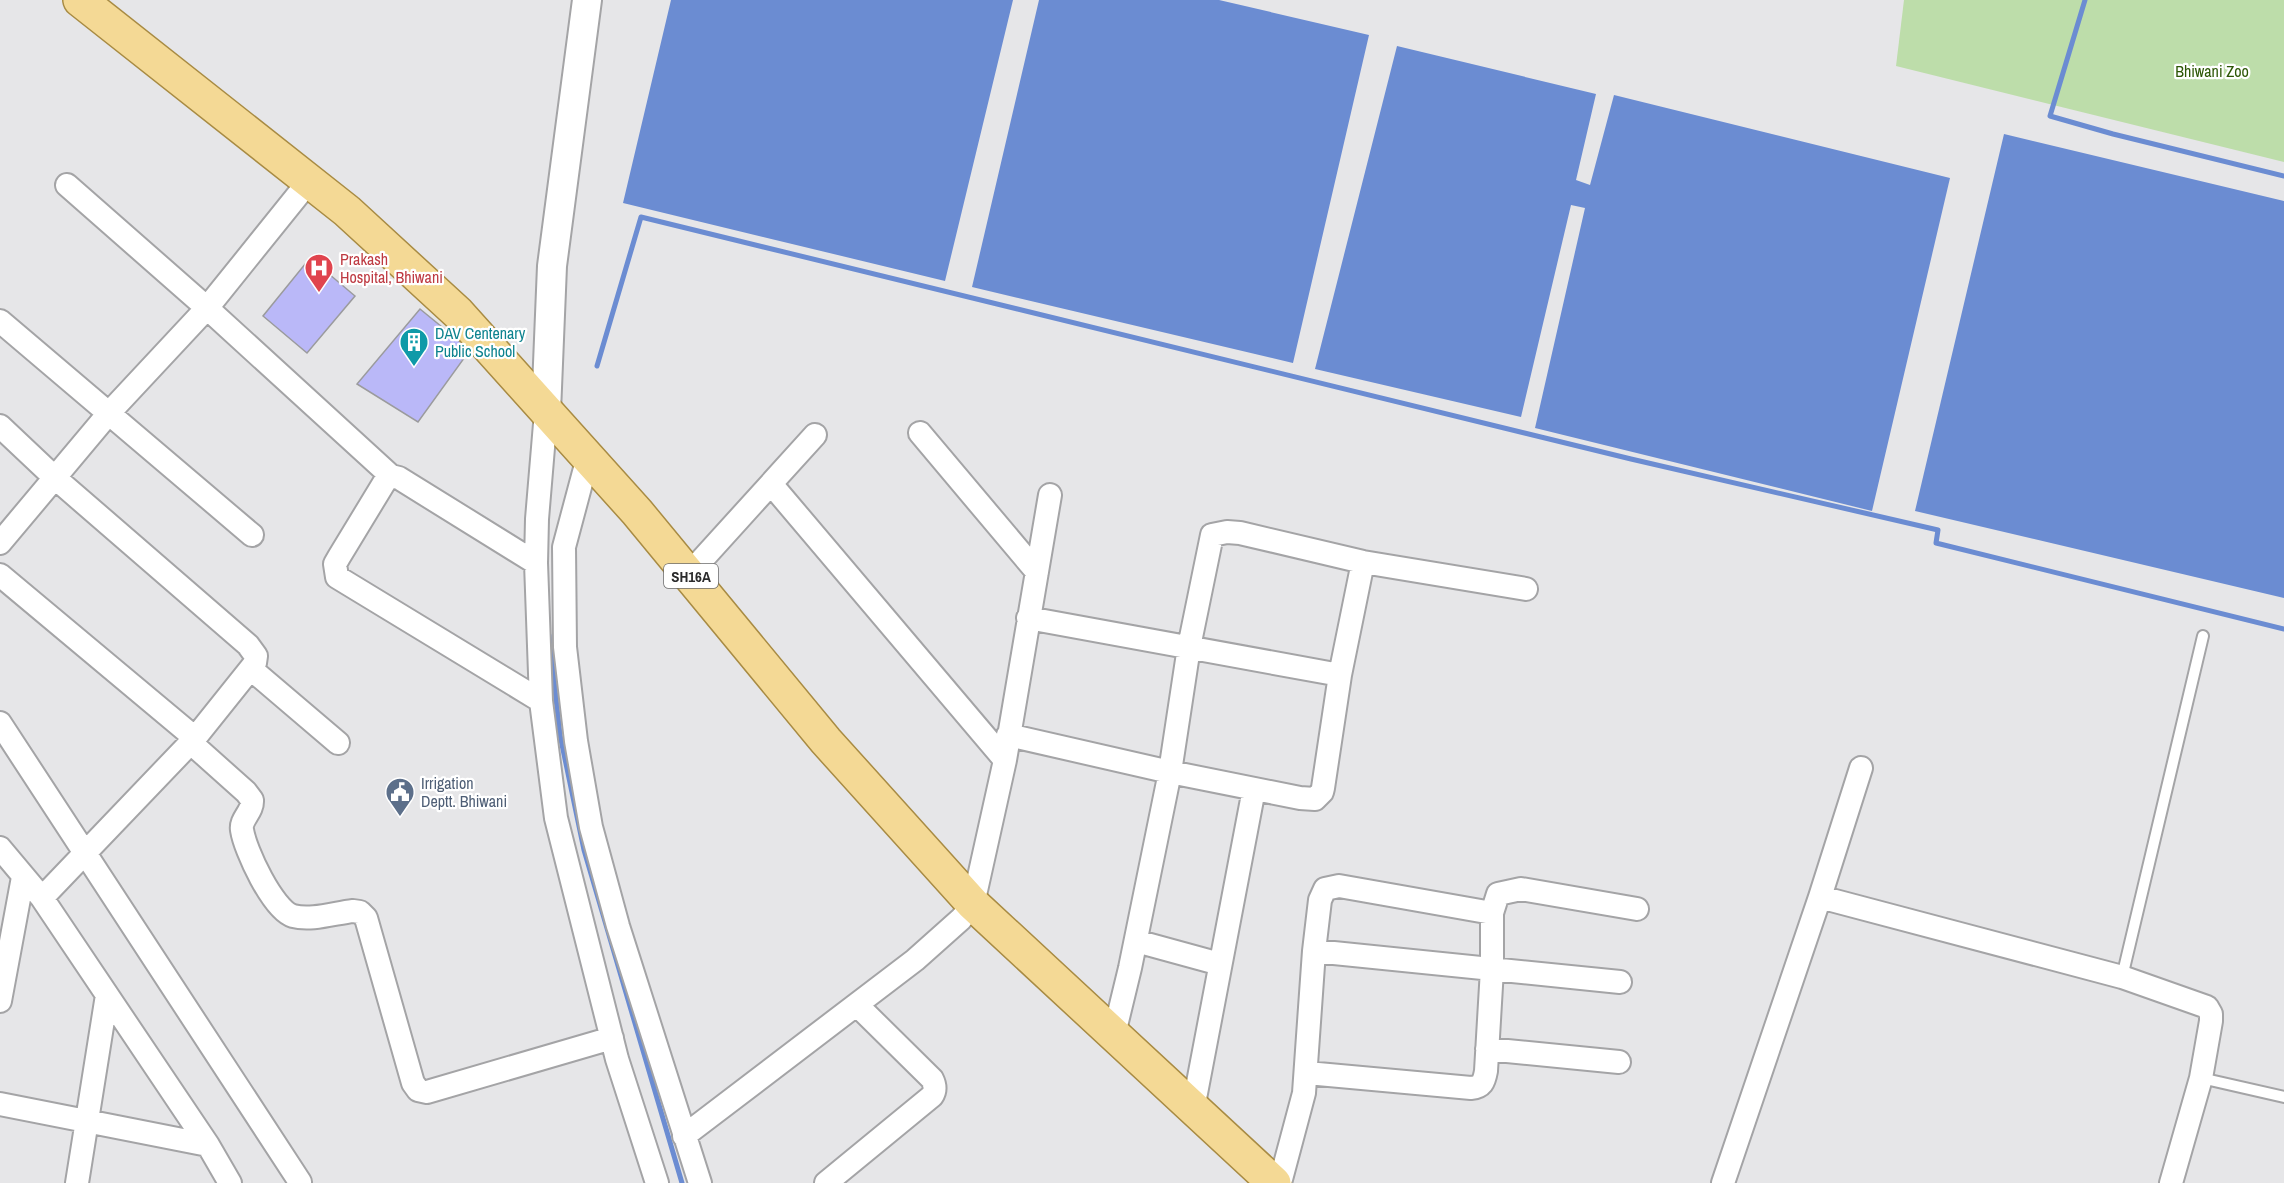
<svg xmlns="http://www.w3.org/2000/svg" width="2284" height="1183" font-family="'Archivo Narrow',sans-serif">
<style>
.green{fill:#bdddaa}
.water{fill:#6b8cd2}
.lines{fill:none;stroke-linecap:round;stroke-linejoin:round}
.stream{stroke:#6b8cd2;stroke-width:5}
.building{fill:#bab8f8;stroke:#9b9b9d;stroke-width:1.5}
.service-casing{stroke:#a4a4a6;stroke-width:14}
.minor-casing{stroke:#a4a4a6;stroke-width:26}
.tertiary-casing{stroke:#a4a4a6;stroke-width:32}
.primary-casing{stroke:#a88b43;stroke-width:36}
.service{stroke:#fff;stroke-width:10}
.minor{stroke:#fff;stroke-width:22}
.tertiary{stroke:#fff;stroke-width:28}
.primary{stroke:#f4d995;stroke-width:33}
.labels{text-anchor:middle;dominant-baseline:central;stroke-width:4.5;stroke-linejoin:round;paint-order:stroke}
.shield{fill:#fff;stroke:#6b6b6b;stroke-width:1.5}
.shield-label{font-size:15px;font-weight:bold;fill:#2b2b2c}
.park-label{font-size:16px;fill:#2c5605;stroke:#fff}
.health-label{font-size:16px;fill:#be3a42;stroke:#fff;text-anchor:start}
.culture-label{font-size:16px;fill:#0d838f;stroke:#fff;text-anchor:start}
.service-label{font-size:16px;fill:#4e5e75;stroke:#fff;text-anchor:start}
</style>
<rect width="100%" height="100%" fill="#e6e6e8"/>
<path class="green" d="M1904,0H2284V162L1896,66Z"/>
<path class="water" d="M671,0H1013L945,281L623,203Z
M1039,0H1219L1369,35L1293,363L972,287Z
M1397,46L1596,94L1576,180L1590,185L1614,95L1950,178L1872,511L1535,428L1585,208L1571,205L1521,417L1315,369Z
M2004,134L2284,201V598L1915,511Z"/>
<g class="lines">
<path class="stream" d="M2085,0L2050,116L2113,134L2284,176
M597,366L641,217L1631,459L1938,530L1936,543L2284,629
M549,635L560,735L584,850L682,1183"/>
</g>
<path class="building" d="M310,258L355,296L307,353L263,316Z
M420,309L470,350L418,422L357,384Z"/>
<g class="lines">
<g class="service-casing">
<path id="service" d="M2122,977L2203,636
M2201,1078L2284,1097"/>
</g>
<g class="minor-casing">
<path id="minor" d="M67,185L207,308L391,476
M0,321L252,535
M546,412L537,519L536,563L541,701L556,818L617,1059L657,1183
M0,426L54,477L248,645L256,656L255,663L195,738L42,898
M920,433L1037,572
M588,457L564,547L565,647L576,741L591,827L618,926L700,1183
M772,485L1005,760
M0,543L109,413L207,308L310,180
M536,563L399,478L391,476L387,478L339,557L335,564L337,577L541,701
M689,574L815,435
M0,575L195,738
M1028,618L1340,675
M251,669L338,743
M0,723L300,1182
M1008,735L1170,772L1300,798L1315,799L1322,792L1323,788L1340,675L1363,562
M190,742L246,792L252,800C253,812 240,819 242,830C245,850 273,910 293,916C311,921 335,913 353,911L360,912L366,918L413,1083L418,1090L427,1092L612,1038
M0,848L42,898L208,1145L230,1183
M1820,897L2122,977L2207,1007L2211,1014V1021L2201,1078L2171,1183
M1136,941L1220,964
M1314,951L1620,982
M0,1001L23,877
M1114,1034L1130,968L1170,772L1189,647L1212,535L1227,532L1240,533L1363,562L1526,589
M1487,1049L1619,1062
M1307,1073L1471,1088C1482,1087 1484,1082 1486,1071L1492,969V913L1498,894L1521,889L1637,909
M0,1104L208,1145
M1193,1109L1254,789
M684,1136L915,960L961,919L973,904L1005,760L1050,495
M77,1183L107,995
M826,1183L932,1096C936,1090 935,1085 932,1079L857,1005
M1280,1183L1304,1093L1314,951L1320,900L1325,889L1339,886L1492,913
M1723,1183L1820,897L1861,768"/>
</g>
<g class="tertiary-casing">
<path id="tertiary" d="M546,412L552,266L587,0"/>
</g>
<g class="primary-casing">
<path id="primary" d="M80,0L347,211L458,313L637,512L826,741L973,904L1274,1183"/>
</g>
<use href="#service" class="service"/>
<use href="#minor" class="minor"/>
<use href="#tertiary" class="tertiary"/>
<use href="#primary" class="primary"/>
</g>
<defs>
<g id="hospital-pin" transform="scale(1.5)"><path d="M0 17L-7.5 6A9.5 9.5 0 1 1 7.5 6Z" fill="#e0444e" stroke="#fff"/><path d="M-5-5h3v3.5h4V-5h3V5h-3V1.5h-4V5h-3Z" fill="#fff"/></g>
<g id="building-pin" transform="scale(1.5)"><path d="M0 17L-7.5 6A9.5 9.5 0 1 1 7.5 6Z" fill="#0f9aa8" stroke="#fff"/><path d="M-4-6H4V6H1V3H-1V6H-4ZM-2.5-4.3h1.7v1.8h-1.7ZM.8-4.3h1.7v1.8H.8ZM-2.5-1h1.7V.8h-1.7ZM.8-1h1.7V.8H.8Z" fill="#fff"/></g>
<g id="civic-pin" transform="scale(1.5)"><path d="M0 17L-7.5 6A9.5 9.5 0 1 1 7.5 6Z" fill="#5c6f8a" stroke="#fff"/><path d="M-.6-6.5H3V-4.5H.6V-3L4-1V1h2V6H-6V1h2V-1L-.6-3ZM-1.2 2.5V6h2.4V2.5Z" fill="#fff"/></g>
</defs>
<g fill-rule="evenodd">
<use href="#hospital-pin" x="319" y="268"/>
<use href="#building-pin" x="414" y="342"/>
<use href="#civic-pin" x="400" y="792"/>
</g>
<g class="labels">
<rect class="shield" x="664" y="564" width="54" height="24" rx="4.5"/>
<g class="shield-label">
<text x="691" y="576">SH16A</text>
</g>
<g class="park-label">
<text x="2212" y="71">Bhiwani Zoo</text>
</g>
<g class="health-label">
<text x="340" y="259">Prakash<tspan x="340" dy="18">Hospital, Bhiwani</tspan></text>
</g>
<g class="culture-label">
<text x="435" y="333">DAV Centenary<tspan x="435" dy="18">Public School</tspan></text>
</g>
<g class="service-label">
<text x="421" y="783">Irrigation<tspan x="421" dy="18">Deptt. Bhiwani</tspan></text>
</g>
</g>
</svg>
